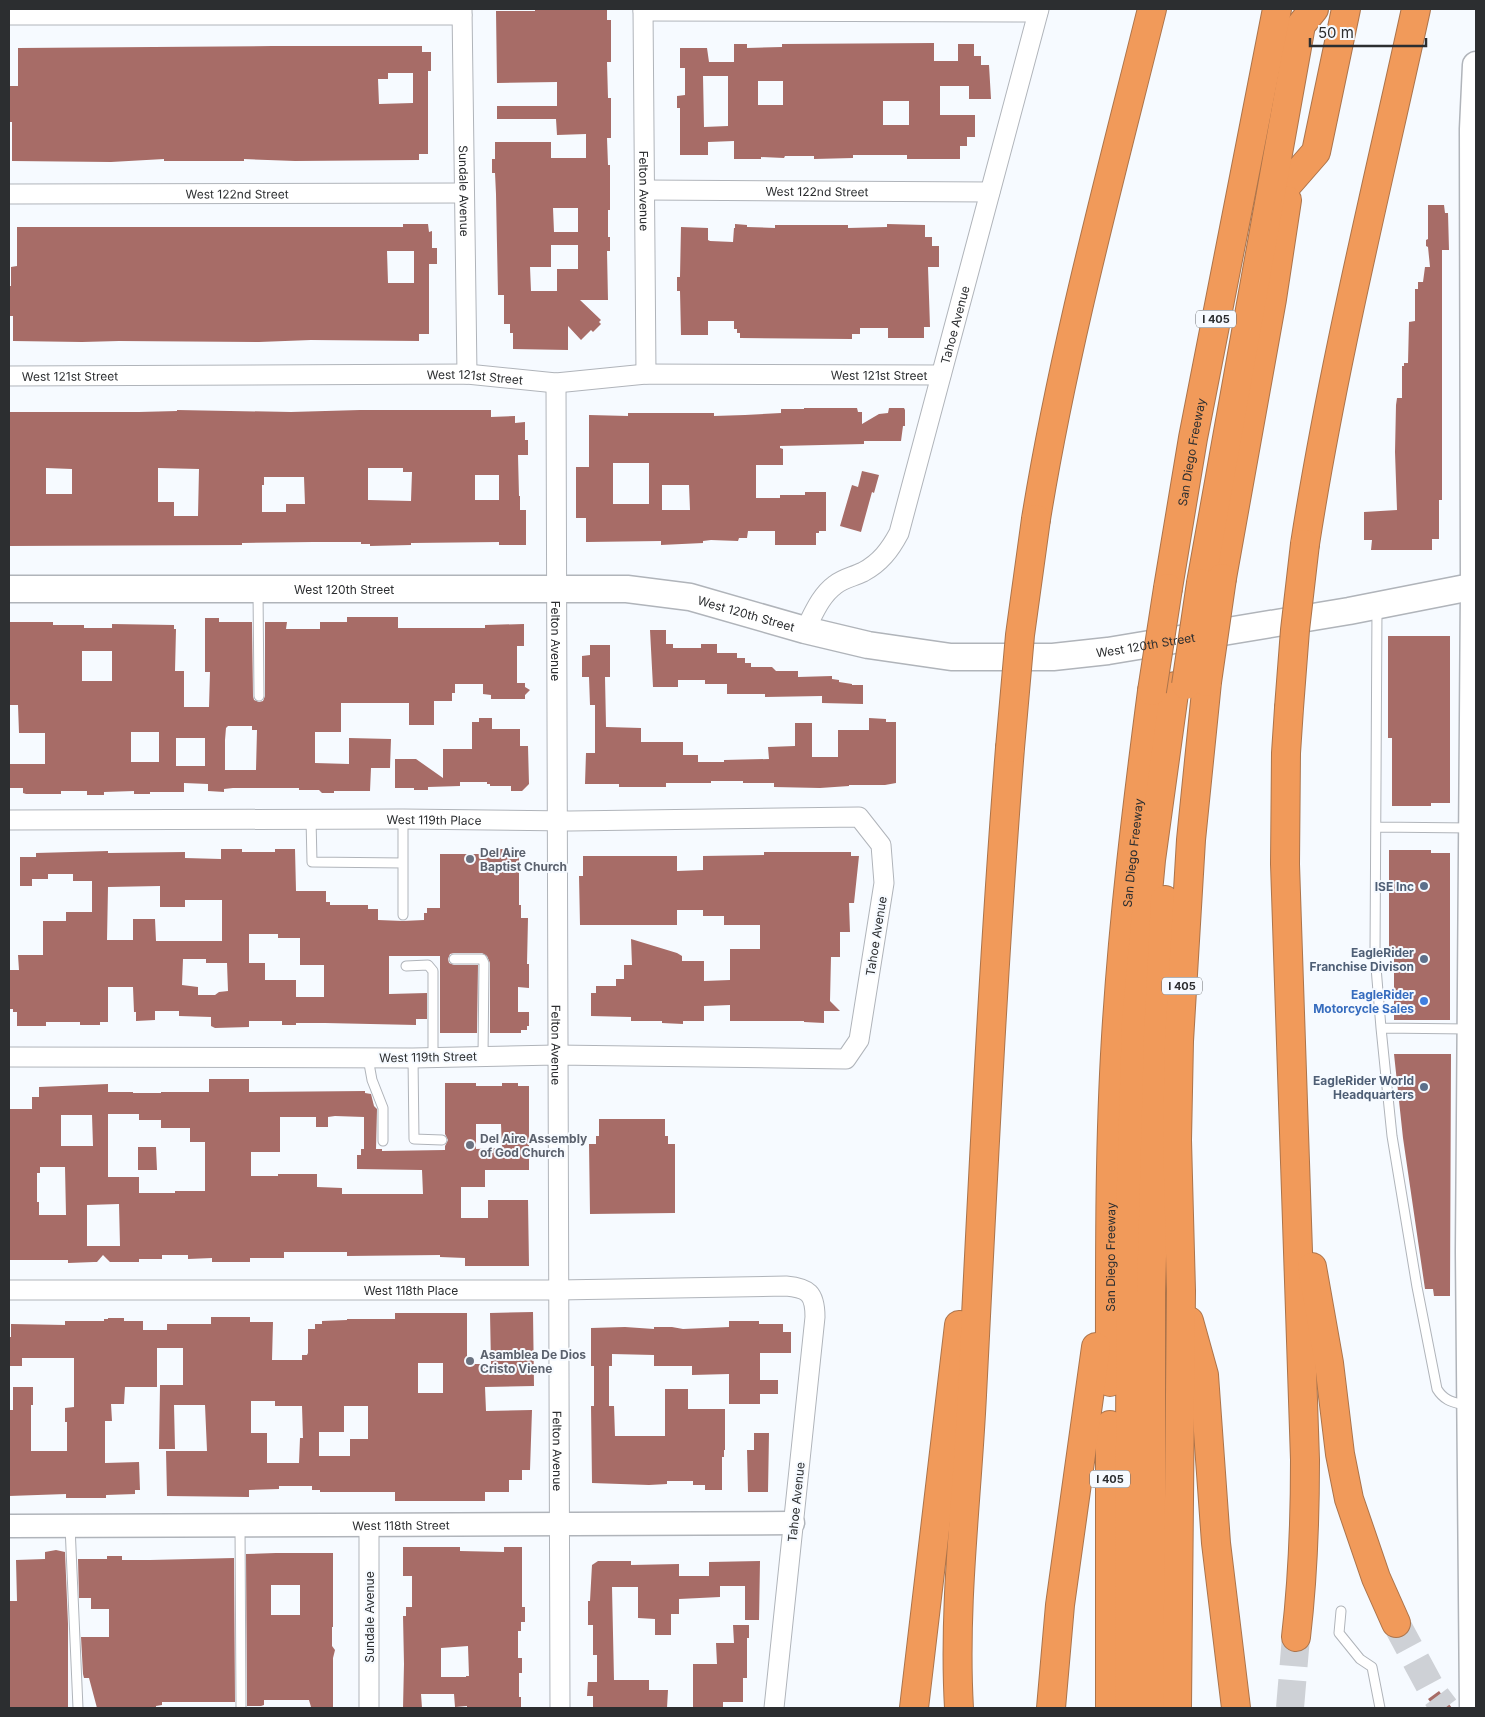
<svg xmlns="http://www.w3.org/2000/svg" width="1485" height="1717" font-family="Inter,sans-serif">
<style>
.building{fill:#a76c67;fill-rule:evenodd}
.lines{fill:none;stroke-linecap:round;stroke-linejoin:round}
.motorway-tunnel{stroke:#ced1d6;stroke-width:28;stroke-dasharray:28 14;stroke-linecap:butt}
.service-casing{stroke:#b0b4ba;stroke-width:11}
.minor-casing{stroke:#b0b4ba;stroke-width:21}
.tertiary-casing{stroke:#b0b4ba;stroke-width:25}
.secondary-casing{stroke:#b0b4ba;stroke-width:29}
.motorway-casing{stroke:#ac744b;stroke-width:30}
.service{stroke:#fff;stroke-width:9}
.minor{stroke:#fff;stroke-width:19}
.tertiary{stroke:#fff;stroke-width:22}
.secondary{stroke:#fff;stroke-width:26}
.motorway{stroke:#f19a5a;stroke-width:28}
.motorway-bridge-casing{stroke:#ac744b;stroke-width:30;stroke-linecap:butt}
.motorway-bridge{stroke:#f19a5a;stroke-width:28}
.worship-dot{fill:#6b7280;stroke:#f6faff;stroke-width:2}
.service-dot{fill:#5c6f8a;stroke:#f6faff;stroke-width:2}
.shop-dot{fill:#3f7fe0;stroke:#f6faff;stroke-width:2}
.labels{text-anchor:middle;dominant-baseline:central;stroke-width:4;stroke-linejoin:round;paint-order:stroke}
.shield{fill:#f6faff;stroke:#696b6e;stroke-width:1}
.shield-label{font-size:11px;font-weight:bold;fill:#2c2e30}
.street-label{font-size:12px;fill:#2c2e30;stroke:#f6faff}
.worship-label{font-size:12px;font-weight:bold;fill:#5b616d;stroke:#f6faff;text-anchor:start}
.service-label{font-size:12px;font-weight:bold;fill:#4e5e75;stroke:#f6faff;text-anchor:end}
.shop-label{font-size:12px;font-weight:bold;fill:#366cbe;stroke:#f6faff;text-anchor:end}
</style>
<rect width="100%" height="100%" fill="#f6faff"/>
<path class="building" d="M535,9H607V20H611V62H607L608,98H611V138H607L608,165H610V210H608V237H610V251H607L608,300H580L601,320L599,322L601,324L593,332L591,330L581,340L568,326V350L513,349V333H510V324H504V295H498L496,194L495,173H492V159H495V142H551V158H586V134L557,135L556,119H497V106H557V82L497,83L496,11H535ZM553,208H578V232H554ZM551,245H578V269H557V291H531L530,267H551Z
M934,43V61H958V44H974V56H981V65H989L991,99H969V86H940V115H975V137H967V146H960V159H907V155H853V158L814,159V156H785L784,158L761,157V159H734V141L708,142V155H680V108H677V96L685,95V68H680V48H707L709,62H734V44H747V48L782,47V44ZM703,76H728V126L704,127ZM758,81H783V105H758ZM883,101H909V125H883Z
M273,46H422V52H431V71H428V154H419V160L295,161L244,159V161H164V159L111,162L12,161V122H9V106H10V86H18V48ZM388,73H413V103L379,104L378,79H388Z
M1428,205H1444L1445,213H1448L1449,250H1442V500H1439V539H1432V550H1371L1372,540H1364V512L1397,510L1395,452L1396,405L1397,398H1402V366H1404V363H1408L1409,322L1415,321V289H1418V282H1423L1425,267H1430L1428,247L1426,246V240L1428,239Z
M403,224H428L429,232L432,231V248H437V264H429V334H419V341L311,340L259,342L119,341L82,342L13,341V316H9V286H11V267L17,266V227H403ZM387,251H414V283H388Z
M735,224L747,225V227L775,228V225H848V228L887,227V224L925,225V237H932V246H939V267H928L930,327H924V338H888V328H860V334H852V339L740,338V333H737V329H734V321H708V335H681L680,291H677V277H680L681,227L708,228V240L710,241L733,242L734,228H735Z
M804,408H857L858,412H862V424L879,414L888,413L889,408H904L905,410V426H903L901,441H864V444L780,446V448L783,449V465H756V498H780V495H805V492H826V531H819V533H816V545H775V531H748L747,538H739L738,541L711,540L703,541V543L661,545V541L586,542V518H576V467H589V415L628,416V413H714V416L745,415L781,413V409H804ZM613,463H649V504H613ZM662,485H689L690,510H662Z
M177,410L291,412L360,410H491V417L515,416V423L525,422V440H528V455H518L519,496H520V510H526V545H499V542L411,543V545L370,546V544H361V542H313L242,543V545L9,546V412H139L177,411ZM46,468L72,469V494H46ZM158,468L199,469L198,516H174V502H158ZM368,468H403V472H412L411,501L368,500ZM475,475H499V500H475ZM264,477H304L305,504H286V512H262V485H264Z
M862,471L879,475L874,493L872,492L861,532L840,526L852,485L858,487Z
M347,617H398V628H485V625L524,624V646H517V683H525V687L530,690L525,695V699H491V695L483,694V684H455V693H452V701H434V725H409V703H341V732H315V763L349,764V738L391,739L390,768H371L370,791H334V793H322L319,790H299V788H233L224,789V792L208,791V784L184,783V792H150V794H134V791L104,792V795H87V791H61V794H26L23,793V788H9V764H45V733H19L18,705H9V622H53V625H84V628H112V624L174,625V629H176L175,671H184V707H209L210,672H205V618H219V622H252L253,696L254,700L259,702L263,701L265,696V622H287L286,629H320V622H347ZM82,651H112V681H82ZM228,726H252V730H257L256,770H225V740L226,728ZM131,732H159V762H131ZM176,738H205V766H176Z
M650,630H666V644H673V648H701V644H717V653H737V658H745V663H751V667H772L776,671H798V677L832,676V679L839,680V682L852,684V685H863V704L822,703V696L765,697V694H727V684H705V680H678V687H653Z
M1388,636H1450V803H1431V806H1392V738H1388Z
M590,645H610V677H605L606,727L641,728V742H683V755H698V762H724V760L769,759L768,747L795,746V723H812V757H838V730H869V718L886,719V722H896V783L885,785H849V786L820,788L774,787V783H743V781H711V783H666V787H619V784H585L586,753H595V705H590L589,677H582V656L590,655Z
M479,718H492V729H520V746H528L529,784L522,791H511V786H490V784H487V782H460V786L428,787V790H414V788H395V759H416L443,778V749H472V722H479Z
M221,849H242V852H275V849H295L296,891H326V902H330V905H368V909H378V920L403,921L424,920V913H427V908H440V854H491V849H519V905H521V918H528L527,964H529V988L518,987V1012H529V1026H527V1030H521V1033H490V963L487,956L482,953H454L450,954L448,959L449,963L454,965H478L477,1033H440V956H389V994L427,993V1019H416V1025L325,1023H296V1025H282V1021H249V1027L215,1028L211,1026V1017L179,1016V1011H155V1020L136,1021V1012H134L133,987H108V1022H100V1025H80V1022H46V1026H17V1012H13V1009H9V970H19L18,955H43V921H66V912H92V881H73V874H48V879H32V886H20V857H36V853L108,851V853L185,852V858L221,859ZM160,886V907H185V900H222V941H156L155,919H133V940H107L108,887ZM249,934H278V938H300V965H324V997H296V980H265V963H249ZM183,959H206V963H227L228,991L219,992L215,995H198V987L182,985Z
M1389,850H1431V853H1450V1020H1394V952H1389Z
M764,852H851V856H859L854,903H849L850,932H840V957H831L830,1001L840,1011H824V1023L804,1022V1021H730V1005L704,1006V1021H683V1024L662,1023V1021H631V1017L591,1016V993H596V986H616V979H624V965H632L631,939L677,953L682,956V961H704V981L730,980V949H760V925H724V916H703V910H677V925H580L579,876H583V856H677V871L703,870V856L764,855Z
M1394,1054H1451L1450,1296H1434L1433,1289H1425L1403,1138Z
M209,1079H249V1092L365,1091V1093L371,1094L374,1106L377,1109L376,1149H382V1151L445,1150V1146L448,1140L445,1134V1083H476V1086H502V1083H518V1086H529V1170H485V1187H461V1218H488V1200H528L529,1266H465V1258L440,1257V1255L347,1256V1252H284V1258H250V1262H212V1258L188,1259V1255H162V1259H139V1262H110L103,1255L97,1262H94L68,1263V1260H9V1109H32V1097H39V1087L108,1084V1092H133V1093H161V1092H209ZM108,1114H139V1120H161V1128H190V1142H205V1191H175V1193H139V1177H108ZM61,1115H92L93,1146H61ZM335,1116L364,1117V1149H361V1155H357V1169L422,1170L423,1194H342V1188L317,1187V1174H278V1176H251V1152H280V1117H316V1127H328V1117ZM476,1124H501L502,1148L476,1149ZM40,1167H65L66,1215H39V1202H37V1173H40ZM119,1204L120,1246H87V1205Z
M599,1119H665V1136H668V1144H675V1213L590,1214L589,1144H596V1136H599Z
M138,1147H156L157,1170H138Z
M533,1312L534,1386L485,1387L486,1411L532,1410L530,1470H522V1480H509V1492H485V1501H395V1492H320V1490H312V1486H279V1489L249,1490V1497L167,1496L166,1451H207L205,1405H174L175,1449H159L160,1385H183V1348H157V1387H125L124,1404H111L112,1421H105V1463L139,1462L140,1490H135V1494L106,1495V1498H66V1494L9,1496V1410H13V1387H33V1405H31V1451H67V1422H65V1408L74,1407V1358H22V1366H9V1337H11V1324L65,1325V1321H104V1319H108V1318H124V1321H143V1330H167V1324H211V1317H250V1322H273L272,1360H302V1355H307L308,1353V1329H315V1324H322V1321L347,1320V1319H395V1313H467V1364H491L490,1313ZM418,1363H443V1393H418ZM251,1401H275V1406H302L303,1438H300L299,1463H267V1433H251ZM344,1406H368V1439H350V1456H319V1432H344Z
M729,1321H759V1324H783V1332H791V1353H760V1380H778V1394H760V1404H729V1374L692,1375V1366H654V1355L612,1354V1366H609V1406H614L615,1436H665V1389H688V1409H725V1450H724V1457H722V1490H705V1485H693V1481H667V1484L649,1485L592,1483L591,1406H594V1366H591V1328L625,1327L654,1329V1327H672L683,1329L729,1327Z
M754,1433H769L768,1492H748L747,1450H754Z
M403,1547H460V1551L504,1552V1547H522V1607H525V1622H521V1631H518V1658H522V1673H519V1697H521V1708H467V1706L455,1707L454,1694H421L422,1708H403L404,1664L403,1616H406V1607H412V1576H403ZM468,1646L469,1676H466V1677H441V1648Z
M56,1550L65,1552L68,1624V1708H9V1601H17L16,1560L45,1559V1552Z
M276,1553H333V1627H332V1646L335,1650L333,1658V1707H311L309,1700H264V1705L261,1706H247L246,1554ZM271,1585H300V1615H271Z
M107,1556H122V1560H150L234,1558L235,1702H162V1705L156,1706V1708H97L89,1678H84L83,1674L81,1637H109V1609H91V1598H79L78,1559H107Z
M598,1561H631V1565L679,1564V1576H709V1562L760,1561L759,1620H745V1586H720V1597L679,1599V1614H671V1635H655V1619L638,1618V1587H612L614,1680H649V1690H668L667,1708H593V1696H587L588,1682H597V1655H593V1625H588V1601H590L592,1565Z
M733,1625H749V1638H747V1678H743V1702H723V1708H693V1664H717L716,1643H734Z
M1439,1691L1452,1708H1435L1428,1699Z"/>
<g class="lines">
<path class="motorway-tunnel" d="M1396,1623L1433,1692L1445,1708
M1290,1708L1296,1637"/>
<g class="service-casing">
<path id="service" d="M258,592L259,696
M1377,609L1375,955L1381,1028L1392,1136L1417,1287L1437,1389C1445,1402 1454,1402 1468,1406
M311,819L312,862L403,863
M403,819V915
M1376,827L1471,828
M454,959H482L484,963L483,1056
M406,966L428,965L433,971V1057
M1381,1028L1468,1029
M368,1058L372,1080L383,1108V1141
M413,1058L414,1139L442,1140
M70,1526L78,1708
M240,1526L241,1708
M1341,1611L1339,1633L1360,1659L1372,1667L1380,1708"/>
</g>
<g class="minor-casing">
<g id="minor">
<path id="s1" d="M462,9L467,374"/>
<path id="s2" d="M643,9L646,374"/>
<path d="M643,11L1038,12"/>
<path d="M9,15H462"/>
<path id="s3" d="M645,190L990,192"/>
<path id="s4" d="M9,194L463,193"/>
<path id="s5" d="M9,376L467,374L556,383L646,374L941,375"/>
<path id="s6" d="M556,383C557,825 555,1267 560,1708"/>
<path id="s7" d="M805,630C813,615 820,596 835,585C844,578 853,577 863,572C880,563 890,550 899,533L1039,9"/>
<path id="s8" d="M9,820L403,819L570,821L859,817L881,845L884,883L859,1040L846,1059L556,1055L413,1058L9,1057"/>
<path id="s9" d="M9,1290H558L786,1286C808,1288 815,1293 815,1317L774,1708"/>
<path d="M369,1526V1708"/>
</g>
</g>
<g class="tertiary-casing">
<g id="tertiary">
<path id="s10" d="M9,1526C270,1527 532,1523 793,1523"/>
</g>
</g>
<g class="secondary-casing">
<g id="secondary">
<path id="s11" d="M9,589H627L690,597L805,630L868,645L951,657H1053L1108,651L1349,611L1476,586"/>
<path d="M1473,1708L1469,1252L1474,586L1473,129L1476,65"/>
</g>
</g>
<g class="motorway-casing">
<g id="motorway">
<path d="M1289,183L1316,152L1346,9"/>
<path d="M1036,519C1064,347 1110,178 1152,9"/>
<path d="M1305,544C1333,364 1377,187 1416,9"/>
<path d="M1222,578L1272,299L1287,200"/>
<path d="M1201,583L1301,25L1314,9"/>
<path id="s12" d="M1168,588L1193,438L1277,9"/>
<path d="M1289,708L1286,753L1285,864L1305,1460C1305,1520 1303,1578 1296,1637"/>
<path d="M1312,1267L1329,1363L1340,1454L1349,1499L1376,1578L1396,1623"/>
<path d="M1189,1321L1204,1375L1216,1543L1236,1708"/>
<path id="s13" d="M1110,1382C1110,1267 1109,1152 1116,1037C1123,921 1137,806 1152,691"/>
<path d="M1110,1425V1708"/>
<path d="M914,1708L959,1325"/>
<path d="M959,1708C953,1604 967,1499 972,1395C983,1179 993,963 1010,748"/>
<path d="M1051,1708L1060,1605L1096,1347"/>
<path d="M1129,1708L1131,1183L1136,1021L1151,860L1175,686"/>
<path d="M1151,1708V1293L1158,1035L1165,900"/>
<path d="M1177,1708L1181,1291L1177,1140L1179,1041L1191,840L1207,682"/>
</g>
</g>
<use href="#service" class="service"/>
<use href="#minor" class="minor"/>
<use href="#tertiary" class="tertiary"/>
<use href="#secondary" class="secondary"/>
<use href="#motorway" class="motorway"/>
<g class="motorway-bridge-casing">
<path id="motorway-bridge" d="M1207,682L1222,578
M1186,685L1201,583
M1152,691L1168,588
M1289,708L1295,630L1305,544
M1010,748L1020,635L1036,519"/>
</g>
<use href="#motorway-bridge" class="motorway-bridge"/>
</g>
<g class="worship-dot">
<circle cx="470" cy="859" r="5"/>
<circle cx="470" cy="1145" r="5"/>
<circle cx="470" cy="1361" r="5"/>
</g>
<g class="service-dot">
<circle cx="1424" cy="886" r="5"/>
<circle cx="1424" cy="959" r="5"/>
<circle cx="1424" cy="1087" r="5"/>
</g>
<circle class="shop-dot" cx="1424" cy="1001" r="5"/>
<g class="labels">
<g class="shield">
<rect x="1196" y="310.5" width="40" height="17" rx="4"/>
<rect x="1162" y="977.5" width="40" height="17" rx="4"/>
<rect x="1090" y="1470.5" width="40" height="17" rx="4"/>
</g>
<g class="shield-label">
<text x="1216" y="319">I 405</text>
<text x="1182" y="986">I 405</text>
<text x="1110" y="1479">I 405</text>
</g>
<g class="street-label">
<text stroke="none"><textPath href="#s1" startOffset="182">Sundale Avenue</textPath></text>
<text stroke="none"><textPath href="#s2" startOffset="182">Felton Avenue</textPath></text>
<text stroke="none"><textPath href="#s3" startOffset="172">West 122nd Street</textPath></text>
<text stroke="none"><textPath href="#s4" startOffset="228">West 122nd Street</textPath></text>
<text stroke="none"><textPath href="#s7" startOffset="355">Tahoe Avenue</textPath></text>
<text stroke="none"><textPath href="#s5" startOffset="871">West 121st Street</textPath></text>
<text stroke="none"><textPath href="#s5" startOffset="61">West 121st Street</textPath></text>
<text stroke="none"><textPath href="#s5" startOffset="466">West 121st Street</textPath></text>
<text stroke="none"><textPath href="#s12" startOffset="138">San Diego Freeway</textPath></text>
<text stroke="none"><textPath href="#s11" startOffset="335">West 120th Street</textPath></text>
<text stroke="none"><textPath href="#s11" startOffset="740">West 120th Street</textPath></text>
<text stroke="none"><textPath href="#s6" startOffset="258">Felton Avenue</textPath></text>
<text stroke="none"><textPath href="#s11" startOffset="1145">West 120th Street</textPath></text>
<text stroke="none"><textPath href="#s8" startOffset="425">West 119th Place</textPath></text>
<text stroke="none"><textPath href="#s13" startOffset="530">San Diego Freeway</textPath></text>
<text transform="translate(876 936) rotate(-81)">Tahoe Avenue</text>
<text stroke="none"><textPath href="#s6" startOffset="662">Felton Avenue</textPath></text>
<text transform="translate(428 1057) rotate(-1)">West 119th Street</text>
<text stroke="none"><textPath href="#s13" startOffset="125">San Diego Freeway</textPath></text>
<text stroke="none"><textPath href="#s9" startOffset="402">West 118th Place</textPath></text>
<text stroke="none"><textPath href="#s6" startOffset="1068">Felton Avenue</textPath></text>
<text transform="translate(796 1502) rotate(-84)">Tahoe Avenue</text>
<text stroke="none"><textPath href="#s10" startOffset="392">West 118th Street</textPath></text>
<text transform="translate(369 1617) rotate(-90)">Sundale Avenue</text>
</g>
<g class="worship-label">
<text x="480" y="852">Del Aire<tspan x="480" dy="14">Baptist Church</tspan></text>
<text x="480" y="1138">Del Aire Assembly<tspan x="480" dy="14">of God Church</tspan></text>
<text x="480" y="1354">Asamblea De Dios<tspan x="480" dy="14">Cristo Viene</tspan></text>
</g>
<g class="service-label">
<text x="1414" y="886">ISE Inc</text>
<text x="1414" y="952">EagleRider<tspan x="1414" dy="14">Franchise Divison</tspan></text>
<text x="1414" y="1080">EagleRider World<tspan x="1414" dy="14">Headquarters</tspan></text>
</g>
<g class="shop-label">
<text x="1414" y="994">EagleRider<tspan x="1414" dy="14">Motorcycle Sales</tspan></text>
</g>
</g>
<rect width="1485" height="1717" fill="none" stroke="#2c2e30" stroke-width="20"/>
<path d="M1310 38v8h116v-8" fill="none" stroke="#2c2e30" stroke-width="2.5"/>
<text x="1318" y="38" font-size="15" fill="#2c2e30" stroke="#f6faff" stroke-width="4" paint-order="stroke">50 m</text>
</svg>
